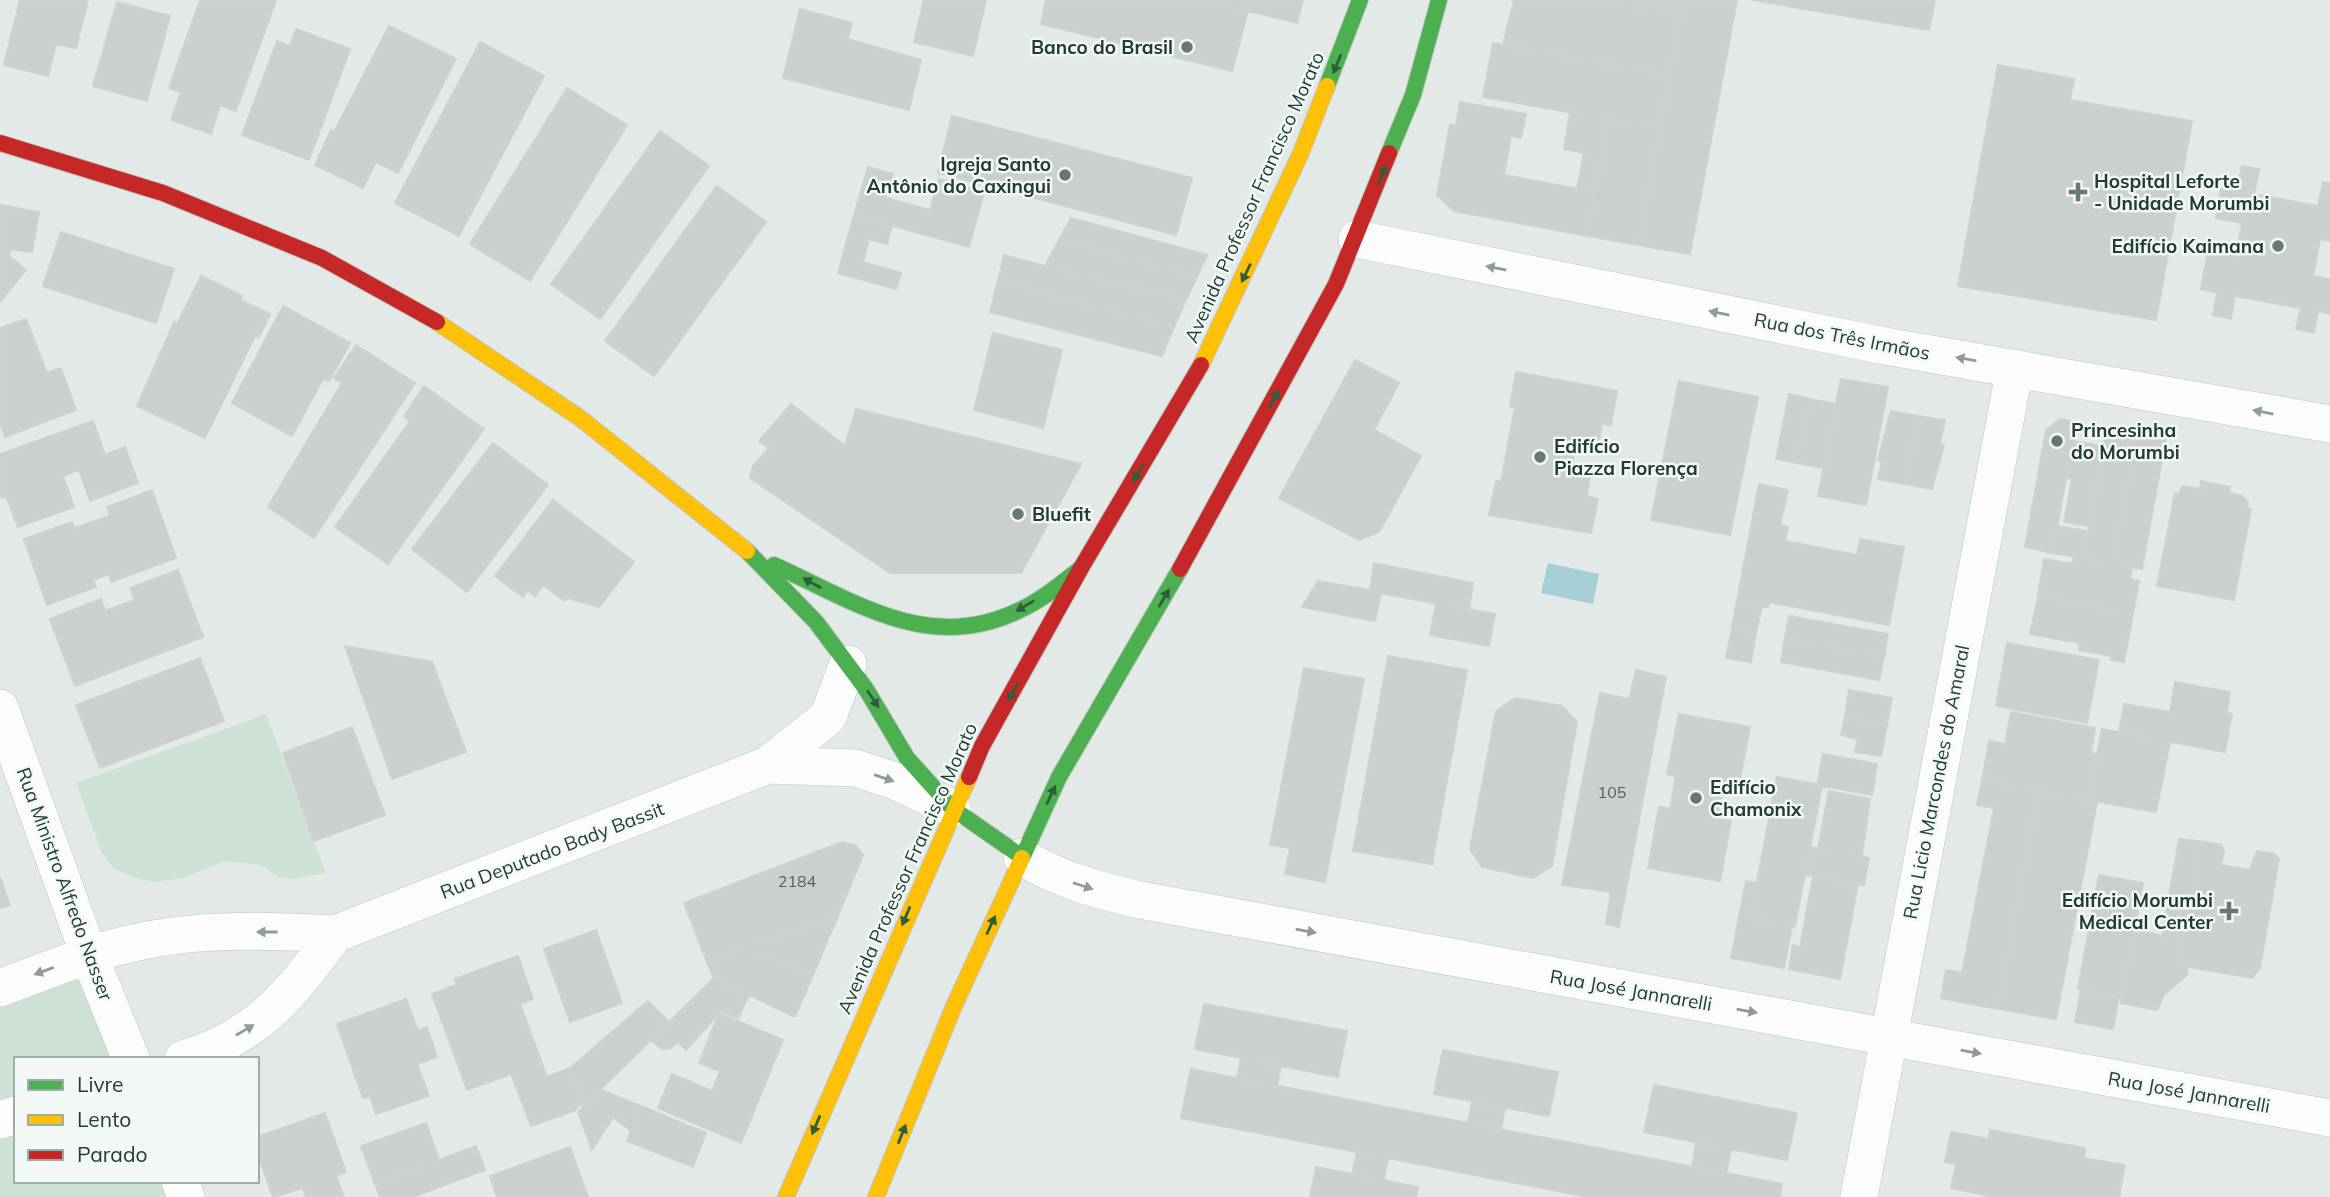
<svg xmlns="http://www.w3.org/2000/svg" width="2330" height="1197" font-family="Mulish,sans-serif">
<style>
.green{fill:#cde2d4}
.water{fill:#a5ced6}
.building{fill:#cbd0ce;stroke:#ccd2cf;stroke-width:2}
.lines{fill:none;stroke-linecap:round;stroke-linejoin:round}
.street-casing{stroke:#c0c6c3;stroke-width:38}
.fast-casing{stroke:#bfc7c4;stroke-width:18}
.slow-casing{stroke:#bfc7c4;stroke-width:18}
.jam-casing{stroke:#bfc7c4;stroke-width:18}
.street{stroke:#fbfcfb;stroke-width:37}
.fast{stroke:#4caf50;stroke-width:16}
.slow{stroke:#ffc107;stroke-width:16}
.jam{stroke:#c62828;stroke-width:16}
.oneway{fill:#2f5e3e}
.oneway2{fill:#8e9c98}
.poi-dot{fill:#667974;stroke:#f2f8f5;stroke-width:2.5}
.labels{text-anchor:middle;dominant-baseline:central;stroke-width:5;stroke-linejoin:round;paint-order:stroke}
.number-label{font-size:16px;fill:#4d625d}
.poi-label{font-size:19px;font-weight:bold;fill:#223c36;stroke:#f2f8f5;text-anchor:start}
.street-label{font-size:19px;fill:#223c36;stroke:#f2f8f5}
</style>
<rect width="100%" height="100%" fill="#e3e9e6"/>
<path class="green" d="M266,714L326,873L294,879L279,877L260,865L225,861L183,878L155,882L135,878L114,869L102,853L76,783Z
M89,955L131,1059H16V1115L0,1120V988Z
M16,1132V1181H160L166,1197H0V1138Z"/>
<path class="water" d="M1548,563L1599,574L1593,604L1541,593Z"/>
<path class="building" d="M20,0H88L76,48L56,44L48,76L4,65Z
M200,0H276L236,111L220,105L211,134L171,120L181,92L169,88Z
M924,0H986L973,56L914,42Z
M1046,0H1204L1248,11L1232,71L1041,24Z
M1204,0H1303L1297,23Z
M1514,0H1591L1681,17L1669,75L1503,45Z
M1591,0H1684L1681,17Z
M1684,0H1737L1690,254L1638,245Z
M1752,0H1935L1929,30Z
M117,2L170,16L147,101L93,86Z
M800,9L852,23L848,39L921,60L909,110L783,78Z
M389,26L456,59L398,173L376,162L363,188L315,165L331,130L334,132Z
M296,29L350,49L309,160L242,135L277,41L290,46Z
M480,42L544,76L459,236L395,203Z
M1493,43L1669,75L1659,128L1483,97Z
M1998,65L2074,79L2070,100L2192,121L2156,320L1958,286Z
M567,88L627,125L530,281L470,244Z
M1460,102L1526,114L1521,138L1511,136L1504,175L1595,192L1588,236L1454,211L1437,195L1450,125L1456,126Z
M1570,112L1609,119L1595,192L1577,188L1584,153L1564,149Z
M952,116L1192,178L1176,235L938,173Z
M1609,119L1659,128L1638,245L1588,236Z
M660,131L709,166L600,319L551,284Z
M2242,166L2259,169L2254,194L2318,206L2323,182L2330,183V241L2320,239L2313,276L2330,279V314L2318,311L2314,333L2296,329L2301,308L2235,296L2231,319L2213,315L2217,293L2201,289L2208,251L2236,256L2242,223L2216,218L2221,188L2237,191Z
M868,167L893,174L886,198L930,210L939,179L984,192L969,247L854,215Z
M717,186L766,222L654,376L605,341Z
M0,205L39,212L32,252L11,249L9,256L26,270L0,302Z
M854,215L892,226L887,244L869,239L863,262L901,273L896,289L838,273Z
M1071,218L1207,255L1197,277L1059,240Z
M61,232L174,269L156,323L43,286Z
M1059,240L1197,277L1186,300L1045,266Z
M1004,255L1045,266L1186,300L1174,327L998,281Z
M201,276L242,296L240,300L270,314L259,337L255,336L205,438L137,406L174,322L177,324Z
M998,281L1174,327L1162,356L990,312Z
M283,306L350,343L329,381L323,379L292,436L232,403Z
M26,319L47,373L61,368L76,410L5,437L0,423V328Z
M993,333L1062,350L1043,428L974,410Z
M356,345L415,383L314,538L268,507L342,383L334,378Z
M1355,360L1399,383L1374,430L1421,456L1379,532L1359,540L1279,498Z
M1516,372L1617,391L1611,425L1602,424L1599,440L1578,437L1570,473L1590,477L1587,496L1598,499L1591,533L1489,515L1496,481L1501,482L1515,407H1510Z
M1841,379L1888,387L1866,505L1818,496Z
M1679,381L1758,397L1730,535L1651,520Z
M424,386L484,429L388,564L335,527L410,421L404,416Z
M1789,394L1810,399L1797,463L1776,459Z
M1810,399L1836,404L1824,468L1797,463Z
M791,404L845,446L856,409L1081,464L1021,573H890L750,478L753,466L769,448L759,441Z
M1891,411L1918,416L1905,484L1878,479L1882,461L1878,460Z
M1918,416L1945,420L1940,444L1944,445L1932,489L1905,484Z
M2060,419L2077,422L2052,553L2025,547L2046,430Z
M93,421L105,455L125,447L138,483L90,501L79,470L63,476L74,507L18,527L6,496L2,498L0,493V454Z
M2107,427L2137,433L2113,564L2083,558Z
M2137,433L2166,438L2142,569L2113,564Z
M2073,441L2103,446L2088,526L2064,522L2072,479L2066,477Z
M493,443L548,485L467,592L412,549Z
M2201,481L2230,487L2229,493L2242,496L2248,502L2247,508L2251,509L2234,600L2157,586L2175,493L2178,494L2183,486L2200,489Z
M1759,484L1788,490L1780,525L1788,527L1785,541L1857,555L1860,539L1904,547L1889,625L1769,602L1768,607L1737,601Z
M152,490L176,558L111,582L109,574L93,580L96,587L47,605L24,539L72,522L74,528L110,516L107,507Z
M553,500L634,562L599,607L568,598L565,601L543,585L535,596L527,590L523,597L495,576Z
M2057,526L2087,531L2083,558L2052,553Z
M2074,557L2132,568L2130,579L2139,581L2133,614L2038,596L2044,559L2072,564Z
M1374,563L1473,583L1469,610L1381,593L1375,621L1302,607L1318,581L1370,590Z
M178,570L203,637L75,686L50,619L101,599L105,611L135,600L130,588Z
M2038,596L2133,614L2124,662L2111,660V656L2079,650L2080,643L2030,634Z
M1737,601L1762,606L1756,633L1732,628Z
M1436,603L1495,614L1489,646L1430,635Z
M1789,616L1888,634L1884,657L1785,638Z
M1732,628L1756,633L1751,662L1726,658Z
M1785,638L1884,657L1879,680L1781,662Z
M2007,643L2099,660L2087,723L1996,706Z
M345,646L432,662L466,752L392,779Z
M1388,656L1467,670L1432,864L1353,851Z
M200,658L224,721L100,768L76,705Z
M1304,668L1364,679L1325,882L1285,874L1290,848L1270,845Z
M1636,670L1666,677L1619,927L1606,924L1611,892L1562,885L1600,693L1629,699Z
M2175,682L2230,692L2227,713L2232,714L2225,752L2119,732L2124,704L2170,712Z
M1849,690L1892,698L1887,725L1845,717Z
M1515,698L1562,706L1577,722L1552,866L1533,878L1482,867L1470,849L1496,711Z
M2011,712L2095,728L2091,753L2097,754L2088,800L1982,780L1989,741L2005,744Z
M1679,714L1750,727L1738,790L1723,787L1717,818L1731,821L1720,881L1648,868L1659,807L1670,809L1676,776L1667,774Z
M1845,717L1887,725L1881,756L1855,752L1858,739L1841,735Z
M352,727L385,815L314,841L283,753Z
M2102,729L2170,742L2156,812L2088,800Z
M1823,754L1877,764L1872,795L1817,785Z
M1777,777L1822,785L1795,926L1750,918Z
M1982,780L2038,791L1998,1009L1941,998L1946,970L1962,973L1994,808L1977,805Z
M1829,791L1870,799L1862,856L1818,848Z
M2038,791L2097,802L2056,1019L1998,1009Z
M2179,839L2205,842L2200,846L2179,961L2188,966L2187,975L2164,995L2157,1010L2121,1003L2134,929L2162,936Z
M842,842L855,845L863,855L838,916L707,962L684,903Z
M2205,842L2221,845L2224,850L2221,865L2250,870L2257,851L2274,854L2279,859L2260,968L2252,978L2184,966L2179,961L2200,846Z
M1812,847L1869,858L1864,885L1806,875Z
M2099,875L2143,883L2122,997L2078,989Z
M1813,876L1858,884L1840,979L1789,969L1793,945L1800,947Z
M0,877L10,905L0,908Z
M1746,881L1757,883L1750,918L1792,926L1784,968L1731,958Z
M838,916L813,975L747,948Z
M596,930L622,1003L570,1022L544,949Z
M747,948L813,975L795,1017L714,978L707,962Z
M518,956L533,999L520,1004L547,1077L570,1068L582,1103L574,1111L531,1126L511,1074L467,1090L432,994L456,985L455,979Z
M714,978L749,995L738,1018L721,1011L686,1050L678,1042L671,1048L662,1049L651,1040Z
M2081,990L2119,997L2113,1029L2075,1022Z
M406,999L418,1031L427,1027L437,1057L417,1064L429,1096L376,1114L370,1096L363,1098L337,1024Z
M648,1001L669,1022L583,1107L570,1068Z
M1204,1004L1347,1031L1338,1077L1195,1049Z
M719,1013L783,1040L741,1143L658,1108L672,1074L712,1091L720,1071L699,1063Z
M1443,1050L1558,1072L1549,1116L1434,1094Z
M1241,1058L1281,1065L1277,1086L1237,1078Z
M1191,1069L1782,1184L1780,1197H1588L1181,1118Z
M1654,1085L1797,1113L1787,1160L1644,1132Z
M601,1090L641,1106L631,1131L613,1117L592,1150L578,1112Z
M1472,1102L1505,1108L1501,1130L1468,1123Z
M641,1106L706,1133L693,1167L627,1141Z
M325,1113L346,1172L336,1176L344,1197H306L303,1188L273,1197L257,1152V1137Z
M426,1123L439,1160L375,1184L361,1146Z
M1990,1130L2085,1148L2084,1158L2125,1165L2119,1197H1993L1951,1188L1956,1164L1945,1162L1951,1132L1989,1139Z
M1696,1142L1731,1149L1726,1173L1692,1167Z
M476,1146L485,1170L413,1197H380L375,1184Z
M570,1147L588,1197H497L490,1176Z
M1357,1152L1388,1158L1384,1180L1352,1174Z
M1316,1167L1418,1187L1416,1197H1310Z"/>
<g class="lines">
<g class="street-casing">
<path id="street" d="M1357,239L1885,346L2330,424
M0,708L89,955L131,1059
M768,765L855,768L895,781L952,808
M1022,857C1060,880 1097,890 1140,900L2330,1118
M0,988C48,970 97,949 148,940C208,928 273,931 335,934L768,765L828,717L848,664
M183,1059C258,1037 291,994 335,934
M0,1120L16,1115
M180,1181L186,1197
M1859,1197L2015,368"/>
</g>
<g class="fast-casing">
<path id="fast" d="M1327,86L1360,0
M1389,153L1413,95L1439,0
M747,551L816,622L866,689L907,758L952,808L1022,857
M774,565C858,603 932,656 1024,608C1045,598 1063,582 1081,568
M1022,858L1059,777L1180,569"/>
</g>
<g class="slow-casing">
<path id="slow" d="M437,322L580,418L747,551
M1201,365L1300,155L1327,86
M786,1197L969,777
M876,1197L954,1006L1022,858"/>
</g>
<g class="jam-casing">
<path id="jam" d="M0,143L163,193L322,258L437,322
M1180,569L1336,284L1389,153
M969,777L982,746L1081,568L1201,365"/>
</g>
<use href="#street" class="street"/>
<use href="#fast" class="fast"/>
<use href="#slow" class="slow"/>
<use href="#jam" class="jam"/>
</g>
<defs><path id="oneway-solid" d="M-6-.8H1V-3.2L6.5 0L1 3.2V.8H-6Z" transform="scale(1.75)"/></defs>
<g class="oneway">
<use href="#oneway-solid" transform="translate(1337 64) rotate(112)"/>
<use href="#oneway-solid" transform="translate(1382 175) rotate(-69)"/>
<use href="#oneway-solid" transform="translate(1246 273) rotate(116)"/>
<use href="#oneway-solid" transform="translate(1274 399) rotate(-62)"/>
<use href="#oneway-solid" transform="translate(1138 473) rotate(121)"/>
<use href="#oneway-solid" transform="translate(812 583) rotate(-151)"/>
<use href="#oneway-solid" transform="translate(1164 598) rotate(-60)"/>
<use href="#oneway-solid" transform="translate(1025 606) rotate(150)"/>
<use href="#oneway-solid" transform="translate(1013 692) rotate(120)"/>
<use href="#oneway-solid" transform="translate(873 699) rotate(56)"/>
<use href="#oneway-solid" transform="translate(1051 795) rotate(-65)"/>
<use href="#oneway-solid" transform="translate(906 916) rotate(113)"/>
<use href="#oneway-solid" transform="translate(991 925) rotate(-65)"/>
<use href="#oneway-solid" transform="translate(816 1125) rotate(113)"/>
<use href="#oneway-solid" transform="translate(902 1134) rotate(-68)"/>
</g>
<g class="oneway2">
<use href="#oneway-solid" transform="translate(1496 268) rotate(-168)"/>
<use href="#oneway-solid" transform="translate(1719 313) rotate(-169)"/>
<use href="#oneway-solid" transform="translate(1966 359) rotate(-170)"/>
<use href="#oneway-solid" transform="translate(2263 412) rotate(-169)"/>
<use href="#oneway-solid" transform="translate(884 778) rotate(19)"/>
<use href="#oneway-solid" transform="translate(1083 886) rotate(18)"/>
<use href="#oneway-solid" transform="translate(1306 931) rotate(10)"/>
<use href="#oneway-solid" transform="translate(267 932) rotate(180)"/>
<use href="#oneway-solid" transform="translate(44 971) rotate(160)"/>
<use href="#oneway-solid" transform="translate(1747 1011) rotate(10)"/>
<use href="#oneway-solid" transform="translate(245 1030) rotate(-30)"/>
<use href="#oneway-solid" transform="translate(1971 1052) rotate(10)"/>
</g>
<g class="poi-dot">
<circle cx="1187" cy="47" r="7"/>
<circle cx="1065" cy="175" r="7"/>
<path d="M2074.5 181.5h7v7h7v7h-7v7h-7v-7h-7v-7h7z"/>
<circle cx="2278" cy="246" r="7"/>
<circle cx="2057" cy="441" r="7"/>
<circle cx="1540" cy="457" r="7"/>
<circle cx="1018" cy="514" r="7"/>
<circle cx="1696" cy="798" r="7"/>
<path d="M2225.5 900.5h7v7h7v7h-7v7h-7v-7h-7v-7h7z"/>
</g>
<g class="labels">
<g class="number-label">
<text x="1612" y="792">105</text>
<text x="797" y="881">2184</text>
</g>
<g class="poi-label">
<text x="1173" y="47" text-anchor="end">Banco do Brasil</text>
<text x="1051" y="164" text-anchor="end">Igreja Santo<tspan x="1051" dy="22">Antônio do Caxingui</tspan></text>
<text x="2094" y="181">Hospital Leforte<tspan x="2094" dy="22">- Unidade Morumbi</tspan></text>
<text x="2264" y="246" text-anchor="end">Edifício Kaimana</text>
<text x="2071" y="430">Princesinha<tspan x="2071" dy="22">do Morumbi</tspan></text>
<text x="1554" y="446">Edifício<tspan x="1554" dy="22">Piazza Florença</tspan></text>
<text x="1032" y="514">Bluefit</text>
<text x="1710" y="787">Edifício<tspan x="1710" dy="22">Chamonix</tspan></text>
<text x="2213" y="900" text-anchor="end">Edifício Morumbi<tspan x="2213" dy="22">Medical Center</tspan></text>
</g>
<g class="street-label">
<text transform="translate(1254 197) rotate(-66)">Avenida Professor Francisco Morato</text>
<text transform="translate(1842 336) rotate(11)">Rua dos Três Irmãos</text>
<text transform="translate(1936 782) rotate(-79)">Rua Licio Marcondes do Amaral</text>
<text transform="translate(552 850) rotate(-21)">Rua Deputado Bady Bassit</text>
<text transform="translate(907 868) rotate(-66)">Avenida Professor Francisco Morato</text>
<text transform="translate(65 884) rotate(70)">Rua Ministro Alfredo Nasser</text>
<text transform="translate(1631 990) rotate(10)">Rua José Jannarelli</text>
<text transform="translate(2189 1092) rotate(10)">Rua José Jannarelli</text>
</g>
</g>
<rect x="14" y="1057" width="245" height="126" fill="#f2f8f5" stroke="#9fada9" stroke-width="2"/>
<rect x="28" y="1080" width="35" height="10" fill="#4caf50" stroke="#9fada9" stroke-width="2"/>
<text x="77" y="1092" font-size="21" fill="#223c36">Livre</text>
<rect x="28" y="1115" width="35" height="10" fill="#ffc107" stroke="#9fada9" stroke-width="2"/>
<text x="77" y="1127" font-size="21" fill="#223c36">Lento</text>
<rect x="28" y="1150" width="35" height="10" fill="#c62828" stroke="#9fada9" stroke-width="2"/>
<text x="77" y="1162" font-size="21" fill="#223c36">Parado</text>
</svg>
